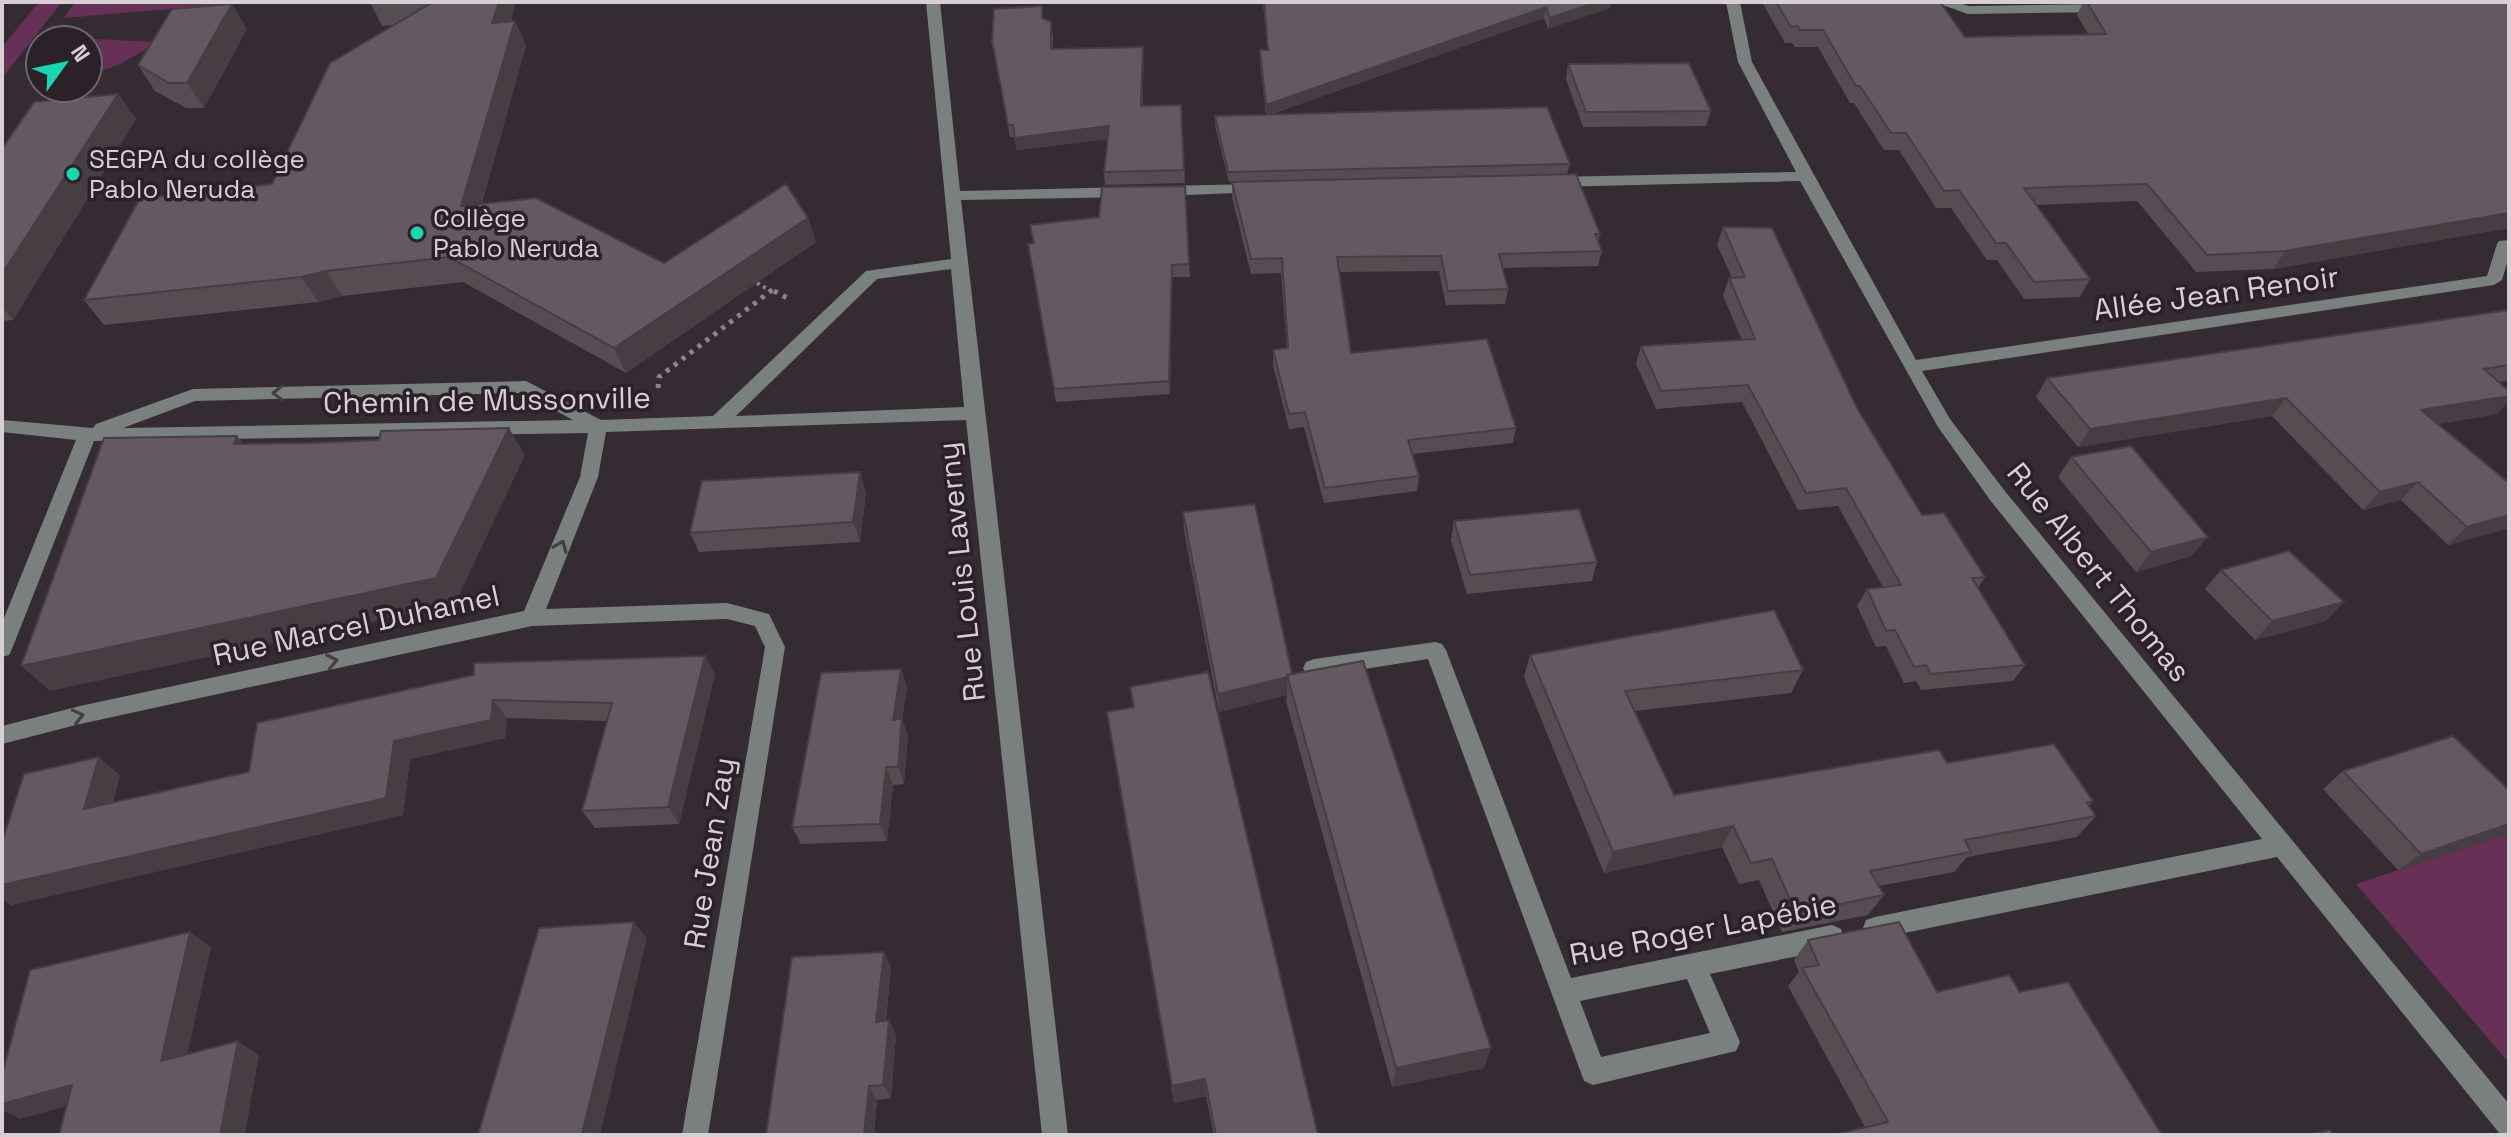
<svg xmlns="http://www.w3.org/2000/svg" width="2511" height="1137" font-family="'Space Grotesk',sans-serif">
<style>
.green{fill:#663057}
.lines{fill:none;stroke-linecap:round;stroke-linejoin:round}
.path-far1{stroke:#8d858a;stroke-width:4;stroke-dasharray:3 4;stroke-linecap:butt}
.path{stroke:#8d858a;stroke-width:5;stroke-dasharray:4 6;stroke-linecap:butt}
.minor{fill:#79807e;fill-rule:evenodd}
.wall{fill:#564d53}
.shaded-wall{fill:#463e43}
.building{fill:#645960;stroke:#463e43;stroke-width:2}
.oneway{stroke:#423e42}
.poi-dot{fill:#1ad5b2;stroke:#2b2128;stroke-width:3}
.labels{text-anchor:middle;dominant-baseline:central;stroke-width:7;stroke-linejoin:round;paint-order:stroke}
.far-poi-label{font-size:26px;fill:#d6d0d4;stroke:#2b2128;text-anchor:start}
.street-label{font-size:30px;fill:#d6d0d4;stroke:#2b2128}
</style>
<rect width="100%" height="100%" fill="#352b32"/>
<path class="green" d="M39,2H62L2,78V47Z
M75,2H253L64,18Z
M83,33L94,39L159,42L120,64L88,76V40H66Z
M2509,833V1063L2356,884Z"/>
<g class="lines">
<path class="path-far1" d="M757,283L773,292"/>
<path class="path" d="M774,291L791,300
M658,388L659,377L772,290"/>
<path class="minor" d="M926,2H940L960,191L1129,187L1137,192L1129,197L961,200L1068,1135H1042L966,420L606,432L598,477L546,609L727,603L769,614L785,647L708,1135H682L765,647L755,626L727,619L532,626L80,724L2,744V726L80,706L524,611L580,477L588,433L94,441L12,649L9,655L2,657V623L76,440L2,432V420L93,428L96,424L193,389L526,381L601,420L713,416L866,271L951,259ZM951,269L964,407L736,416L877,279ZM523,393L573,420L123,428L195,401Z
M1726,2H1740L1752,62L1916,360L2487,276L2497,244L2499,241L2509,240V257L2502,280L2494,285L1922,371L1950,419L2004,490L2509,1104V1135L2500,1134L2277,857L1875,939L1866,936L1863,928L1866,920L1875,917L2262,839L1990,500L1938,427L1800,181L1553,187L1545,182L1553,177L1796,172L1738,62Z
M1934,2H1955L1969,6L2104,4L2111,8L2104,12L1968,14Z
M1257,184L1262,186V192L1161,196L1153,191L1161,186Z
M1435,642L1442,644L1446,650L1571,978L1832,925L1841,929L1844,937L1841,945L1832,949L1710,974L1740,1042L1736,1051L1593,1085L1584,1081L1428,659L1314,677L1306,674L1303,668L1306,662L1314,659ZM1687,979L1710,1033L1601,1057L1580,1001Z"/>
</g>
<path class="wall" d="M370,2H516L511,21H515L526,45L482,203L664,263L808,218L816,242L626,373L463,282L342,296L318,302L104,325L84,300L272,184L394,25L382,26Z
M1263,2H1611L1610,8L1548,29L1544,18L1272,114L1570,164L1567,174L1229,182L1215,126V116L1266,115L1260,62V50H1267Z
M1762,2H1940L1965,37L2088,34L2077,15L2083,2H2509V228L2273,269L2196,272L2137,201L2036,205L2090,279L2080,297L2024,299L1997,260H1987L1951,208H1936L1899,150H1884L1854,103H1850L1818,47H1795L1792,43H1785Z
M1044,19L1053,34V49L1143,47V106L1181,105L1185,183L1105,185L1104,172L1108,139L1017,150L1014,137H1010L992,41Z
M247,29L204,108H186L155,91L138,65Z
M1568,64L1711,111L1706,126L1583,127L1566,79Z
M118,94L136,119L13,320L2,321V149Z
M1232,182L1600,234L1598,242L1602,251L1598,266L1503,268L1508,289L1505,304L1446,305L1439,271L1339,272L1351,353L1516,428L1513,443L1412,454L1419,476L1417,491L1324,503L1304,427L1289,429L1273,365V350L1287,348L1281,273L1251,274L1232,197Z
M1185,186L1190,277H1172L1170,394L1056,402L1028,244L1033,243L1099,217Z
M1723,227L1857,408L1922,515L1985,577L1978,588L2025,665L2013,681L1921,690L1916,681L1904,683L1886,646L1876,647L1857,606L1867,589L1883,587L1838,506L1798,510L1742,402L1656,409L1636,364L1641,346L1742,340L1723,296L1729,278H1732L1717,245Z
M2509,310V381L2499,382L2497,414L2437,424L2509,528L2448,545L2401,500L2363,510L2272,416L2078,447L2036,397L2047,378Z
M2071,457L2192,556L2136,572L2058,477Z
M866,492L860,542L699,552L690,533Z
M1183,512L1292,674L1484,1068L1392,1087L1286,701L1287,695L1219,712L1184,531Z
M1454,521L1597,562L1592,581L1467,594L1451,540Z
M2221,570L2326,621L2255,640L2205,589Z
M1530,655L1803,670L1791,693L1635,711L1674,795L1947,763L2093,801L2089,806L2096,816L2077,837L1967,857L1954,872L1879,886L1884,895L1868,915L1782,932L1759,880L1739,884L1722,847L1604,873L1524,677Z
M705,656L715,674L679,824L595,828L582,811L607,721L507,718L505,738L410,759L403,815L11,905L2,898V842L120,775L113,802L249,772L257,723Z
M901,669L907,688L902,719L908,736L904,784L893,785L887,841L801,844L792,827Z
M1130,687L1318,1135H1214L1206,1096L1174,1103L1110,734L1133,708Z
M2343,771L2509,790V833L2398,870L2323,789Z
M1808,940L1937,992H2020L2162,1135L1865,1127L1788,986L1799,972L1794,960Z
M891,967L886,1021L896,1035L891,1098L877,1100L874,1135H766Z"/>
<path class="shaded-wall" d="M499,2H516L503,47L492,23Z
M1597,2H1611L1610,8L1548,29L1550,18Z
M232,4L247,29L204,108L187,83Z
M1546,7L1544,18L1266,116V105Z
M515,21L526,45L474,230L461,206Z
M1143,47L1144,60L1142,118L1141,106Z
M118,94L136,119L13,320L2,307V274Z
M1109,126L1110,139L1017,150L1015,138Z
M2509,213V228L2273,269L2285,251Z
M808,218L816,242L626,373L614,348Z
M1172,265V277L1170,394L1169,381Z
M326,271L342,296L318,302L301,277Z
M2509,396V401L2497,414L2405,429L2421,410Z
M2286,398L2272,416L2078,447L2090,429Z
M509,428L525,455L455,604L50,691L21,666Z
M237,436L258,462L234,444Z
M860,472L866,492L860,542L853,522Z
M2418,482L2401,500L2363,510L2380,492Z
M2509,515V528L2448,545L2467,527Z
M2208,537L2192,556L2136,572L2151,552Z
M2344,602L2326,621L2255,640L2272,621Z
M705,656L715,674L679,824L668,807Z
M901,669L907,688L902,719L908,736L904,784L898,767L893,720Z
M1287,677V695L1219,712L1218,694Z
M493,700L507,718L505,738L410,759L403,815L11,905L2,898V885L394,741Z
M99,757L120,775L106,826L84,809Z
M886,767L893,785L887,841L880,824Z
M2509,824V833L2398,870L2421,854Z
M1733,826L1722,847L1604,873L1613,852Z
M634,922L647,938L600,1135H583Z
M190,932L211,947L183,1075L161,1061Z
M884,952L891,967L884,1036L876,1022Z
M889,1020L896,1035L891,1098L883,1085Z
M238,1041L259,1055L245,1135H220Z
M1491,1048L1484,1068L1392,1087L1396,1068Z
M1205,1079L1206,1096L1174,1103L1172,1086Z
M72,1085L97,1098L20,1119L2,1110V1104Z
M869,1086L877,1100L874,1135H864Z"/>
<path class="building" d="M433,2H499L492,23L515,21L461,206L536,198L664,263L786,184L808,218L614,348L449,257L326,271L301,277L84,300L140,198L272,184L330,63Z
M1264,2H1597L1550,18L1546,7L1266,105L1260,50H1268Z
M1776,2H1940L1965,37L2106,34L2087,2H2509V213L2285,251L2207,255L2147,184L2024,188L2090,279L2034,282L2006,243H1996L1959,190L1944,191L1906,133H1891L1860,86H1856L1823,30H1800L1798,26L1791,27Z
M232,4L187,83H169L138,65L172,9Z
M1042,6V18L1051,22V49L1143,47L1141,106L1181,105L1184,170L1104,172L1109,126L1015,138L1013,125H1008L992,41L994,9Z
M1689,63L1711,111L1586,112L1568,64Z
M118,94L2,274V149L34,102Z
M1547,107L1570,164L1228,172L1215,116Z
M1576,174L1600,234H1595L1602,251L1499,254L1508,289L1448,291L1441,256L1337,257L1351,353L1487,339L1516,428L1408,440L1419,476L1325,488L1305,412L1289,414L1273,350L1288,348L1282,258L1251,259L1232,182Z
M1185,186L1189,264L1172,265L1169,381L1054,389L1028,244L1034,243L1030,225L1099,217L1102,187Z
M1723,227L1772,228L1857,408L1922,515L1944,513L1985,577L1972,578L2025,665L1931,674L1926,665L1914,667L1895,630L1886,631L1867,589L1901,585L1846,488L1806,493L1748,385L1661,391L1641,346L1755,339L1729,278L1745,277Z
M2509,310V365L2484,369L2509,391V396L2421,410L2509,483V515L2467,527L2418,482L2380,492L2286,398L2090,429L2047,378Z
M509,428L436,578L21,666L104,438L237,436L234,444L310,443L379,440L381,431Z
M2131,446L2208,537L2151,552L2071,457Z
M860,472L853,522L690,533L702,481Z
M1255,504L1292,674L1287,675L1288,677L1218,694L1183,512Z
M1579,509L1597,562L1470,575L1454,521Z
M2289,551L2344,602L2272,621L2221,570Z
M1774,610L1803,670L1625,691L1674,795L1939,750L1947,763L2054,744L2093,801L2087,803L2096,816L1965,840L1971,852L1870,871L1884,895L1796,913L1772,859L1751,863L1733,826L1613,852L1530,655Z
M705,656L668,807L582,811L612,703L493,700L491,720L394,741L386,798L2,885V842L24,774L99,757L84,809L249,772L257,723L474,675V663Z
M1363,661L1491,1048L1396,1068L1287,675Z
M901,669L893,720L902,718L898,767H886L880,824L792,827L821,673Z
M1208,672L1318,1135H1216L1205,1079L1172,1086L1107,712L1134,707L1130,687Z
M2453,736L2509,790V824L2421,854L2343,771Z
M634,922L582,1134L478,1135L539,928Z
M1899,922L1937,992L2009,975L2020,992L2068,982L2162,1135H1833L1888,1122L1802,968L1819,965L1808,940Z
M190,932L161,1061L238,1041L220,1135H59L72,1085L2,1104V1075L30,970Z
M884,952L876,1022L889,1020L883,1085L869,1086L864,1135H766L792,957Z
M2330,1130L2333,1135H2309Z"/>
<defs><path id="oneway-chevron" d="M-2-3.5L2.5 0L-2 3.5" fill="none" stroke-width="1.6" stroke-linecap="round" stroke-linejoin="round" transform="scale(2)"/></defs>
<g class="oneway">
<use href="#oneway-chevron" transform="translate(278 393) rotate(179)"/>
<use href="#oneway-chevron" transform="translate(561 546) rotate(-68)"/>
<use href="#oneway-chevron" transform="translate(332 661) rotate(-12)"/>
<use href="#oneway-chevron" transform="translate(78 716) rotate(-13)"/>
</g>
<g class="poi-dot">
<circle cx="73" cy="174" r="8"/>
<circle cx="417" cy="233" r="8"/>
</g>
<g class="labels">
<g class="far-poi-label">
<text x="89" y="159">SEGPA du collège<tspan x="89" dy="30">Pablo Neruda</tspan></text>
<text x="433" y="218">Collège<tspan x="433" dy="30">Pablo Neruda</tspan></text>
</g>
<g class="street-label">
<text transform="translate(2216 293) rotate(-8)">Allée Jean Renoir</text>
<text transform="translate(487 400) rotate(-1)">Chemin de Mussonville</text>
<text transform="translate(961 572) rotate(-96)">Rue Louis Laverny</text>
<text transform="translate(2099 572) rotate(51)">Rue Albert Thomas</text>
<text transform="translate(356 625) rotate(-12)">Rue Marcel Duhamel</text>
<text transform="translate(709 853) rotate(-81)">Rue Jean Zay</text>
<text transform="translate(1703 929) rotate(-11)">Rue Roger Lapébie</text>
</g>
</g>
<rect width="2511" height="1137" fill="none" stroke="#d6d0d4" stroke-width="8"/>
<g transform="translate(64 64) rotate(57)"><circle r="38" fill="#2b2128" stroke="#6f676d" stroke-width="2"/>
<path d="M0-6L14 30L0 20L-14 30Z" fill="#1ad5b2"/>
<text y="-12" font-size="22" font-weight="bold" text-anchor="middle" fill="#d6d0d4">N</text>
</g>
</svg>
